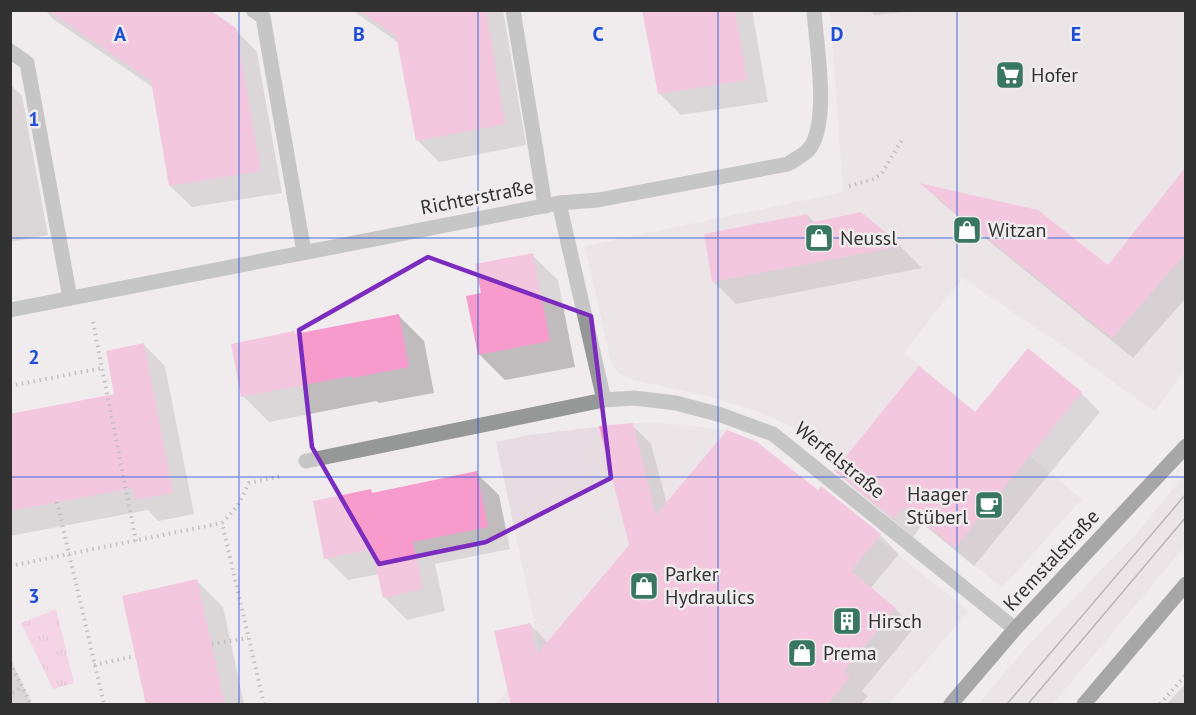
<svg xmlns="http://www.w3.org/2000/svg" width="1196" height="715" font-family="'PT Sans',sans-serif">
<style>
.built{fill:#e7dce1}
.grass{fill:url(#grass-tufts)}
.shadow{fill:#0003}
.building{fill:#f79bcd}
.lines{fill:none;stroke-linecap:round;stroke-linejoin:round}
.path{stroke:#8e8b8d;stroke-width:4;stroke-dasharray:1.5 4.5;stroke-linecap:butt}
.lane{stroke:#969897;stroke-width:15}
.street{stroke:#969897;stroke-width:15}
.primary{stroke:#505251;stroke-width:15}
.tram{stroke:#757374;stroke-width:1.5}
.marked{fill:none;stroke:#7b2cbf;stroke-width:4.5;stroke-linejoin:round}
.grid{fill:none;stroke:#1d4ed8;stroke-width:1.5;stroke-opacity:0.55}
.labels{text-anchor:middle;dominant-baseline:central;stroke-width:5;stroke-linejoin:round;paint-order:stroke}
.poi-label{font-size:20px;fill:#333233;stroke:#f0ecee;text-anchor:start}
.street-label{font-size:20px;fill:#333233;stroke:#f0ecee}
.grid-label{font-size:20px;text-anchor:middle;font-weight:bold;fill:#1d4ed8;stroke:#f0ecee;stroke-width:5;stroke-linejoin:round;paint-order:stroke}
</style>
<defs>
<pattern id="grass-tufts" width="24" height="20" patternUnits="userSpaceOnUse" patternTransform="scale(1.5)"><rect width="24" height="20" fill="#f9b6d9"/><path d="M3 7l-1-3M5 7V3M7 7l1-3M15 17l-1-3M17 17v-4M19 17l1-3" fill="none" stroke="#d69dbb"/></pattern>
</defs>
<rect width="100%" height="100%" fill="#f0ecee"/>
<path class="built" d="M830,11H1185V369L1155,412L1062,345L962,278L904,353L1082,499L1002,588L844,458L787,424L753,410L707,396L632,380L619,373L611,363L585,246L843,192Z
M633,423H664L727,430L757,442L969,611L889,704H496L540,651L496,442L528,435Z
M1185,474V546L1053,704H978L1031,642L1137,533Z"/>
<path class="grass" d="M56,609L74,683L53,689L21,623Z"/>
<path class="shadow" d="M45,10H207L235,29L257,52L282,193L192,207L170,186L154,88L53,19Z
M352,10H503L526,145L439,162L417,140L399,43Z
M643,10H752L768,102L681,115L659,93Z
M870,10H929L874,15Z
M10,84L22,96L48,235L10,242Z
M1186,170V298L1133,358L942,203L924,186L1109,267Z
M861,214L901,247L922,268L736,304L714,282L807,215L815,223Z
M532,255L558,280L575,367L505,380L479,354Z
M398,315L424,341L434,393L379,403L376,401L269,422L243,396Z
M144,345L165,366L194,514L158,521L148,510L10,536V415L116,395Z
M1028,350L1081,393L1100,412L974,566L923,524L913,537L855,489L836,470L975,415Z
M632,425L651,444L667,504L818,492L822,488L880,535L899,554L870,589L895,609L914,628L862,691L868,696L861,704H509L512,701L530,624L548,643L630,546Z
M476,473L499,495L510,549L435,564L445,611L407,620L384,597L380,574L348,580L326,558L371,491L374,495Z
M197,581L223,607L244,704H147Z
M10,660H11L32,704H10Z
M1186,683V704H1167Z"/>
<path class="building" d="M48,10H210L236,28L261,171L169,186L151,81Z
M359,10H486L505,124L416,141L396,36Z
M642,10H735L747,80L658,94Z
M1185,168V254L1112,338L919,183L1038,210L1108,265Z
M861,212L902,246L712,282L704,234L807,214L809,223Z
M533,253L550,341L478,355L466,296L481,293L475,264Z
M399,314L409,367L352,378L351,376L241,397L231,344L294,331L295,334Z
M144,343L173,493L135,500L133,488L10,511V414L114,394L106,351Z
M1028,348L1082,392L955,548L904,507L894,519L834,471L919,366L975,412Z
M633,423L656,515L727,430L757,442L818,490L821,486L881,534L851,571L896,608L844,671L850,677L827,705H511L494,631L530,623L537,654L629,545L599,426Z
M477,471L488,527L413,542L423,589L383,598L372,549L324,559L313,501L371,489L372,493Z
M197,579L225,705H146L122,596Z"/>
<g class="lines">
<path class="path" d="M849,186L874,179L882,173L903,138
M93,322L136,541
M10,386L102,368
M57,502L104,704
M10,566L222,523
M212,644L248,638
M10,663L31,704
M94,665L135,656
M13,693L22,687
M264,704L222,523L237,507L249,483L282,476
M1160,704L1186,675"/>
<path class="lane" d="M253,10L263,17L304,252
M513,10L545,206
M10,51L27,63L70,298"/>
<path class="street" d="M559,203L604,400
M10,310L559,203L598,200L788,164C795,159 806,154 810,148C830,119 816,45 814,10
M306,461L604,400L634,398L676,403L721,415L773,434L1015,629"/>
<path class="primary" d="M951,704L1015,629L1186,446
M1084,704L1186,584"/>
<path class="tram" d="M1007,704L1186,494
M1028,704L1186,517"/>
</g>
<path d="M0 0H1196V715H0ZM428,257L591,316L611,478L486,542L379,564L312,447L299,330Z" fill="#f0ecee" fill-opacity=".55" fill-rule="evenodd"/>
<path class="marked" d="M428,257L591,316L611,478L486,542L379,564L312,447L299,330Z"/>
<path class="grid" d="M239,10V704M478,10V704M718,10V704M957,10V704M10,238H1186M10,477H1186"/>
<defs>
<g id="supermarket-square" transform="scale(1.5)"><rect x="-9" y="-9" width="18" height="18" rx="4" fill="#3a7762" stroke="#f0ecee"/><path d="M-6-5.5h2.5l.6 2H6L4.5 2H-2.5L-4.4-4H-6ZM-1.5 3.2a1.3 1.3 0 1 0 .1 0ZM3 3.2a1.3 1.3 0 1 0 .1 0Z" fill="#fff"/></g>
<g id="shop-square" transform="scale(1.5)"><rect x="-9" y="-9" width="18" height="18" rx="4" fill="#3a7762" stroke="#f0ecee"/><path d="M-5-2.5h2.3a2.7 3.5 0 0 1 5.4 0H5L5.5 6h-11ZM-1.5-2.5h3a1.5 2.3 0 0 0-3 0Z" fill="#fff"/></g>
<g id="cafe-square" transform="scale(1.5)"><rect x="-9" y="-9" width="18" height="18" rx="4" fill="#3a7762" stroke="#f0ecee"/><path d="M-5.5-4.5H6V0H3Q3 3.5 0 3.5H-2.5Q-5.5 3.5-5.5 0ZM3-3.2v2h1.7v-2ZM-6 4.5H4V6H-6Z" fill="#fff"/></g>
<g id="building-square" transform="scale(1.5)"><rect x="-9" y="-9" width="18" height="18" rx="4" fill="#3a7762" stroke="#f0ecee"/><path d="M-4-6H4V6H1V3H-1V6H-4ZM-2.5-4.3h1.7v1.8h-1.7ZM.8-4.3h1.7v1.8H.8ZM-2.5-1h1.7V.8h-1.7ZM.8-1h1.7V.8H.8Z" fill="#fff"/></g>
</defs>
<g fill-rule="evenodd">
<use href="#supermarket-square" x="1010" y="75"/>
<use href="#shop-square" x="967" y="230"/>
<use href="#shop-square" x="819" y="238"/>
<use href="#cafe-square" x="989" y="505"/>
<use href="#shop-square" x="644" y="586"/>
<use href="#building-square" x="847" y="621"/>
<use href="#shop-square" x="802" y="653"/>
</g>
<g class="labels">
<g class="poi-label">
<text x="1031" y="75">Hofer</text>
<text x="988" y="230">Witzan</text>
<text x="840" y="238">Neussl</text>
<text x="968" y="494" text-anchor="end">Haager<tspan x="968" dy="23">Stüberl</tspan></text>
<text x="665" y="574">Parker<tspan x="665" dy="23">Hydraulics</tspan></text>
<text x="868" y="621">Hirsch</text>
<text x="823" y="653">Prema</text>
</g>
<g class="street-label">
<text transform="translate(477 197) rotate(-11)">Richterstraße</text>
<text transform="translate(840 460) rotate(39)">Werfelstraße</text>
<text transform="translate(1051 560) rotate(-47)">Kremstalstraße</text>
</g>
</g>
<g class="grid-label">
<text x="120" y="41">A</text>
<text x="359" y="41">B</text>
<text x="598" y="41">C</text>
<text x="837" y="41">D</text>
<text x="1076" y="41">E</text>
<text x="34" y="126">1</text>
<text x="34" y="364">2</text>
<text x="34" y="603">3</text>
</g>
<rect width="1196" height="715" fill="none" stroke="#333233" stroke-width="24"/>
</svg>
